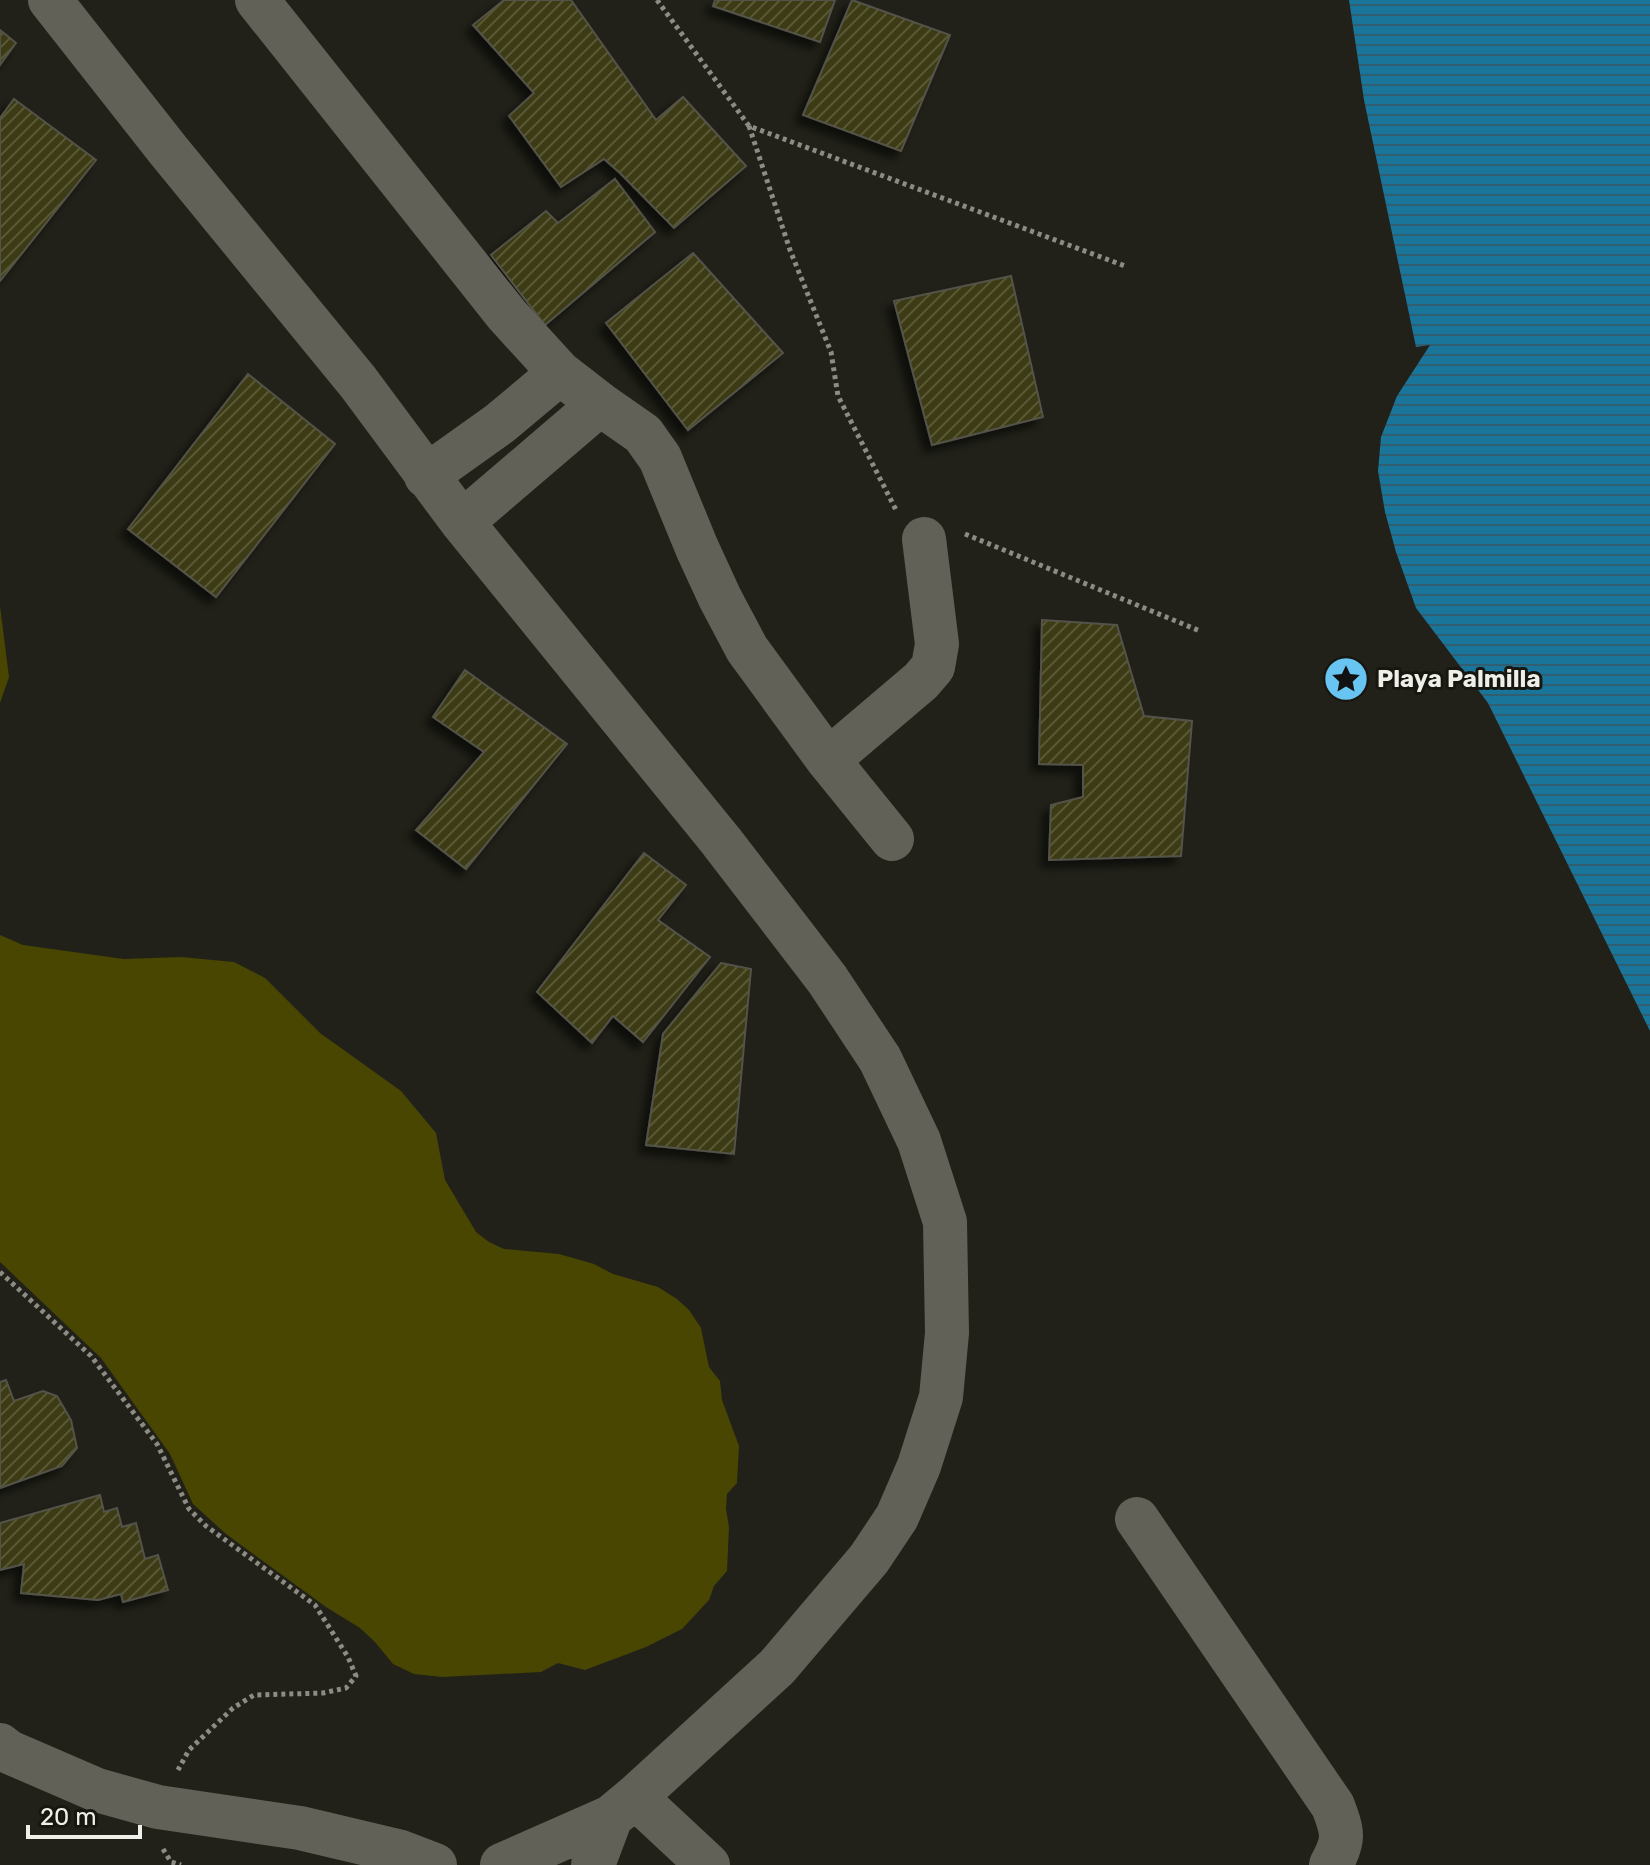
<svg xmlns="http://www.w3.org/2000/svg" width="1650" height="1865" font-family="Rubik,sans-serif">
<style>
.grass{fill:#484600}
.water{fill:url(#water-rules)}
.building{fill:url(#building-hatch);stroke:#53534a;stroke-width:2;filter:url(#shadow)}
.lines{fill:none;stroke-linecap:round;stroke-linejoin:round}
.path{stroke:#8c8c85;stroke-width:5;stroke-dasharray:4 4;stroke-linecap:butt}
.street{stroke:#616158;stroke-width:44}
.labels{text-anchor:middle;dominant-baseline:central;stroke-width:6;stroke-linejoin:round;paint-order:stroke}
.poi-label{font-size:24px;font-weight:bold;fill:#efefea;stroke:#171710;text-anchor:start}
</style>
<defs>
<pattern id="water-rules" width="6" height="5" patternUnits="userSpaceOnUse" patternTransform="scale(2)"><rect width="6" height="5" fill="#1a759a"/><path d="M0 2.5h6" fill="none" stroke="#315e70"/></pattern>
<pattern id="building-hatch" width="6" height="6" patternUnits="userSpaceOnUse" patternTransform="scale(2)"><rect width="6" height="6" fill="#3c3b12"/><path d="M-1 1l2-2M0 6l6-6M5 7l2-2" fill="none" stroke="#585835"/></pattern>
<filter id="shadow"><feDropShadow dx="-7" dy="7" stdDeviation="4" flood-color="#0009"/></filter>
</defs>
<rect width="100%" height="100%" fill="#212119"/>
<path class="grass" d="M0,606L9,677L0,703Z
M0,935L23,945L124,959L181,957L234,962L265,978L320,1033L401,1091L436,1133L445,1180L476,1232L489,1242L504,1249L559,1254L594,1264L613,1274L658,1287L677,1299L689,1310L701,1328L709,1367L720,1381L722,1400L739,1446L737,1483L727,1494L726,1509L729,1527L727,1571L714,1586L709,1600L682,1629L646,1647L585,1670L558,1663L541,1672L442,1677L414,1674L393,1664L375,1642L360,1628L326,1607L226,1534L193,1504L170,1454L101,1358L0,1262Z"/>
<path class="water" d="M1349,0H1650V1031L1488,703L1416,608L1396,552L1385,512L1378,471L1381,437L1397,396L1430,345L1416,347L1364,100Z"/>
<path class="building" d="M504,0H571L656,120L683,97L746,166L674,228L620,173L604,159L561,187L509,116L534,93L473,25Z
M715,0H835L820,42L713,6Z
M852,0L950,35L901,151L803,115Z
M0,30L16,43L0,65Z
M14,99L96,160L0,281V118Z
M615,179L655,232L545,325L491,255L546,211L558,223Z
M693,253L783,353L688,430L606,323Z
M1011,276L1043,417L932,445L894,301Z
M248,374L335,444L216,597L128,529Z
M1042,620L1117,625L1144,716L1192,721L1181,856L1049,860L1051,805L1083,797V765L1039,764Z
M465,670L567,744L466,869L416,830L484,752L433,717Z
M644,853L686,885L658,920L710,957L643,1042L613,1016L592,1043L537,992Z
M721,963L751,969L734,1154L646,1145L663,1034Z
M6,1380L14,1401L43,1391L57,1396L71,1420L77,1448L62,1466L0,1488V1382Z
M100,1495L104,1512L117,1508L122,1527L136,1523L145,1559L158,1555L168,1590L123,1602L121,1594L98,1600L21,1593L24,1564L0,1570V1523Z"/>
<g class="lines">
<path class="path" d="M657,0L749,126L1125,266
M749,126L790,250L831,352L838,396L896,510
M965,534L1200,631
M0,1272L91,1356L157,1444L189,1509L206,1526L315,1605L348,1657L356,1676L346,1688L323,1693L254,1695L233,1708L189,1750L178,1770
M163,1849L171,1862L181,1865"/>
<path class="street" d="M50,0L168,150L358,382L462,522L721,841L827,979L880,1059L919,1141L945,1222L947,1333L941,1397L919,1466L897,1517L869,1559L777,1667L635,1797L611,1817L502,1865
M257,0L507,315L560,373L600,404L643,434L660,458L697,548L720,598L747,649L828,760L892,839
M426,476L499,424L560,373
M462,522L600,404
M828,760L921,681L933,667L937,644L924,539
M1137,1519L1333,1806C1343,1833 1345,1839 1331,1865
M0,1745L9,1752L97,1790L158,1807L300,1828L401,1852L435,1865
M635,1797L708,1865
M593,1865L611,1817"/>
</g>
<defs>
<g id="sight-disc" transform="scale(2.3)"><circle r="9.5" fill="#68c4f0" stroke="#171710"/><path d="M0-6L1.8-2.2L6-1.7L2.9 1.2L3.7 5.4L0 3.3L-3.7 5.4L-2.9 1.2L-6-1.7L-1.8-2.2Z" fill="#111"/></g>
</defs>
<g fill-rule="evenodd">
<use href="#sight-disc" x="1346" y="679"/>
</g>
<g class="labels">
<g class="poi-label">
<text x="1377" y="679">Playa Palmilla</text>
</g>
</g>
<path d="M28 1825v12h112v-12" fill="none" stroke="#efefea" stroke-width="4"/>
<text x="40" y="1825" font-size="24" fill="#efefea" stroke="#171710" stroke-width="6" paint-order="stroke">20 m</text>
</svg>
